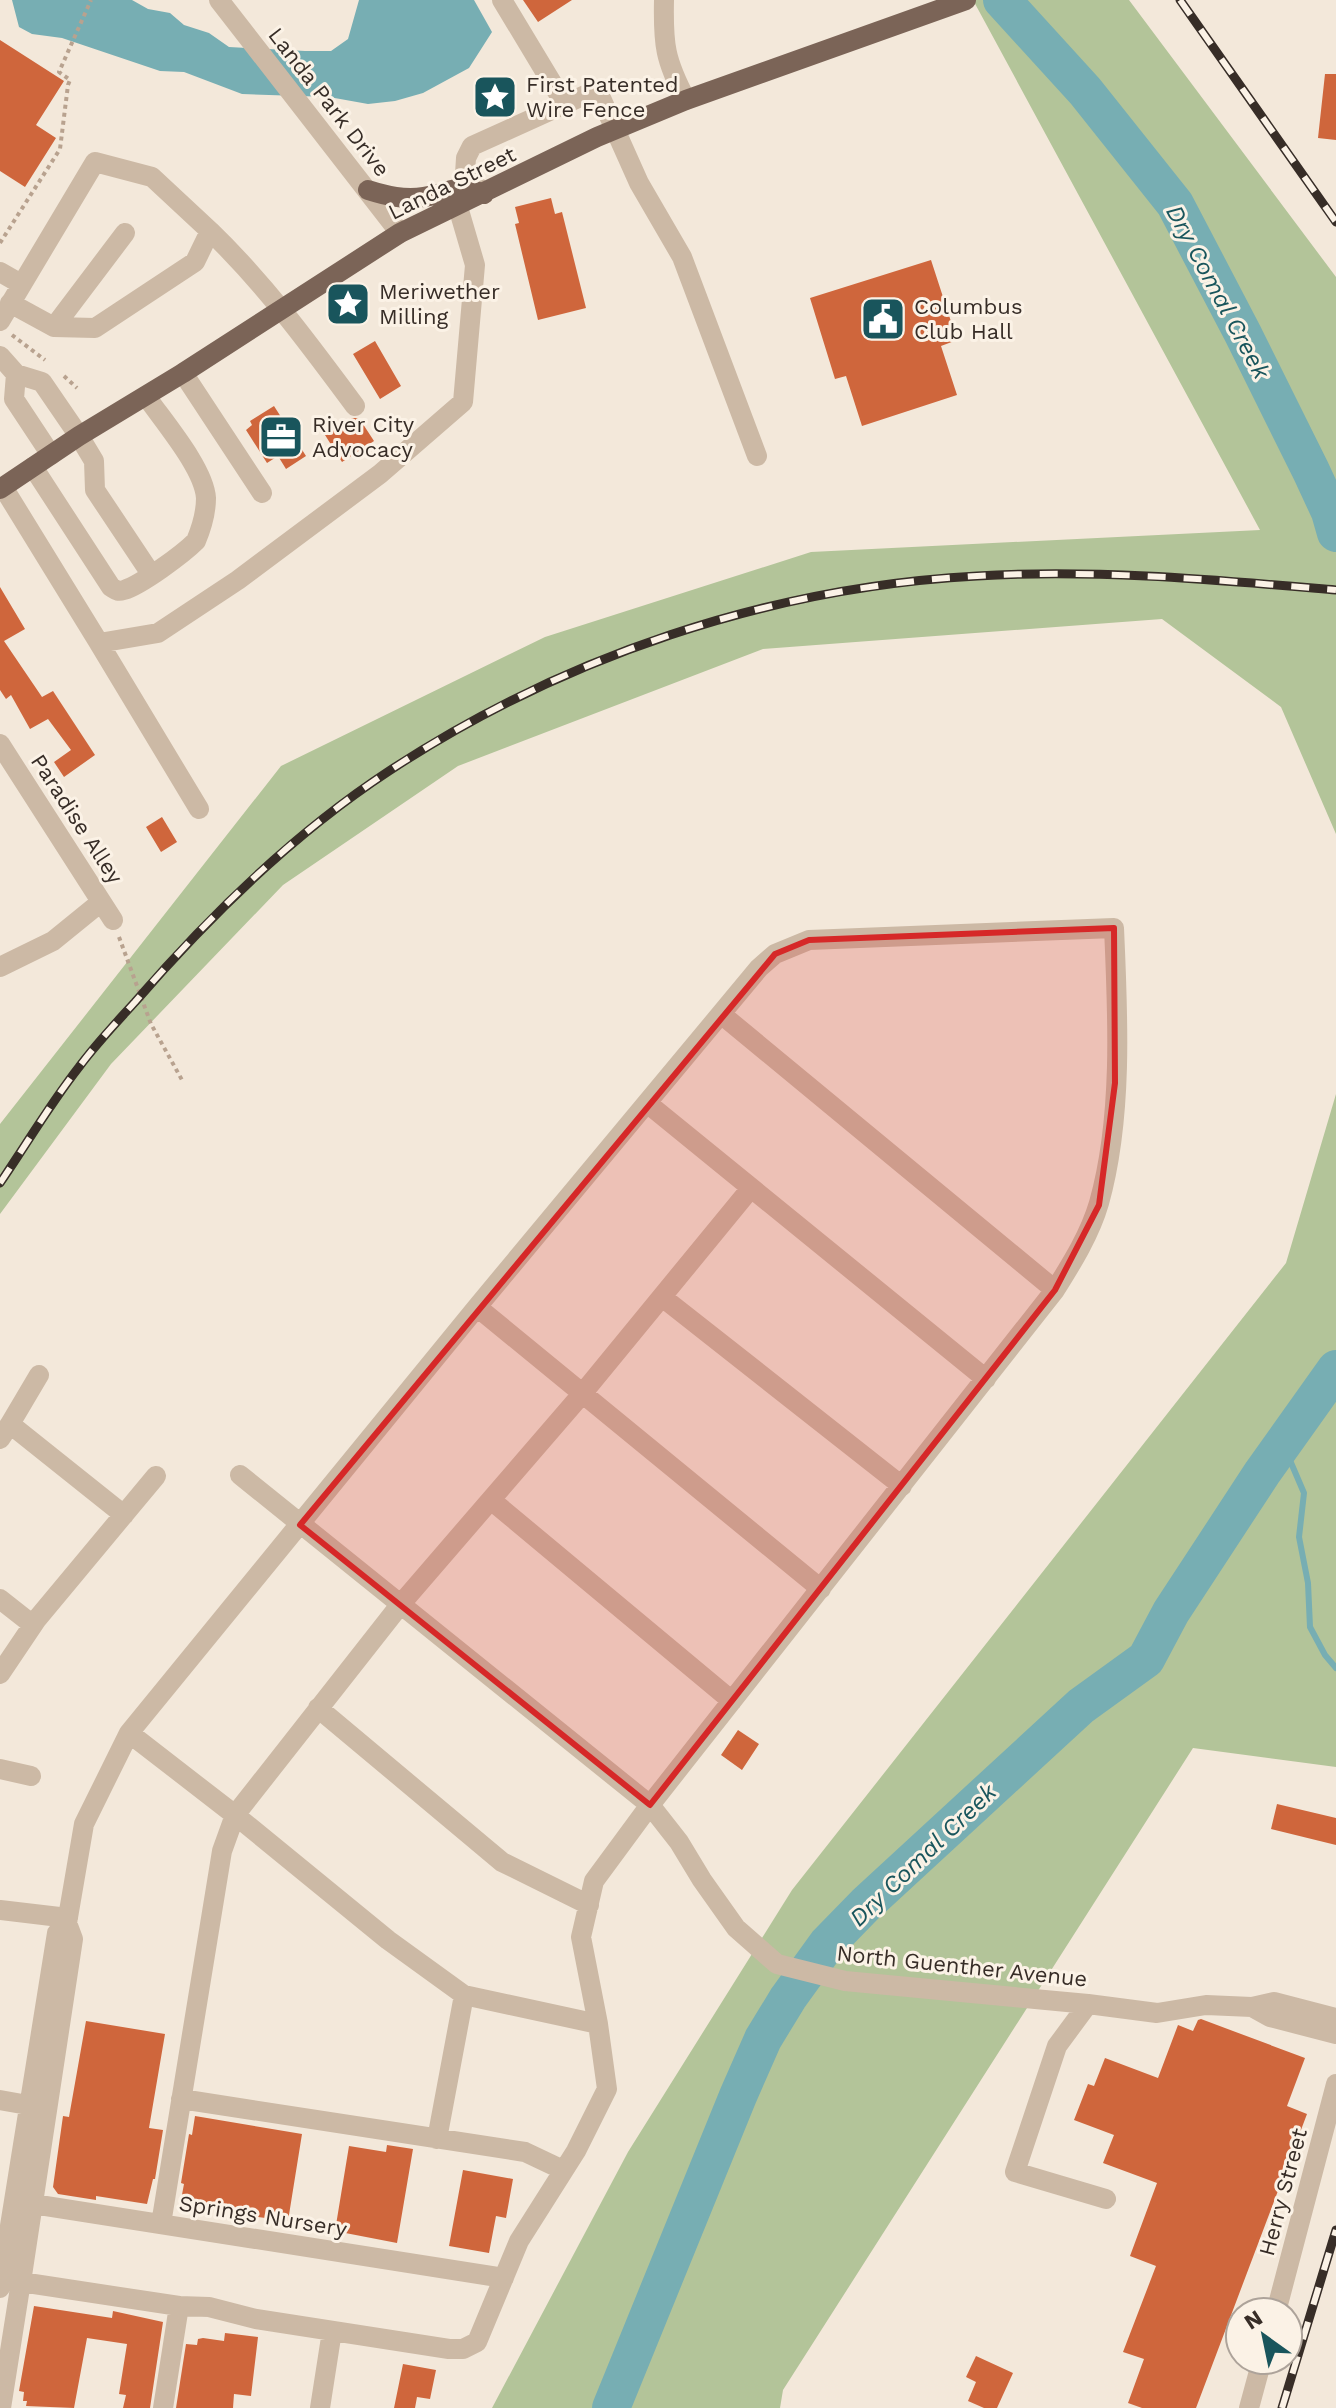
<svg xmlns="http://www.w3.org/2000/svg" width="1336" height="2408" font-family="'Work Sans',sans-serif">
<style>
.green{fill:#b3c499}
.water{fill:#77aeb3}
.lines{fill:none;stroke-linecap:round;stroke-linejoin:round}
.stream{stroke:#77aeb3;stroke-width:6}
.river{stroke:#77aeb3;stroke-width:38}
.building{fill:#cf663c}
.path{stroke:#b8a28f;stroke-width:4;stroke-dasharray:4 4;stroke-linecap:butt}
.minor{stroke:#ccb9a5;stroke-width:20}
.major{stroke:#7b6457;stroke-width:20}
.rail-casing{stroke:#372d27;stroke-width:9}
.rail{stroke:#fbf2e6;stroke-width:6;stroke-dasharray:18;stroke-linecap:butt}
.marked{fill:#d62828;fill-opacity:0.2;stroke:#d62828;stroke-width:6;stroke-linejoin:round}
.labels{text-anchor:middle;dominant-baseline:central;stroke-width:6;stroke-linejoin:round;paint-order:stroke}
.poi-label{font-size:22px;fill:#372d27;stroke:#fbf2e6;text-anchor:start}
.street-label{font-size:22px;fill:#372d27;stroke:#fbf2e6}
.water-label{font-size:24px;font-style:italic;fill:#19555c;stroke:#fbf2e6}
</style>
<rect width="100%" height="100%" fill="#f3e8da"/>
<path class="green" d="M973,0H1129L1336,277V834L1281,707L1162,619L763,649L458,766L283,885L111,1064L0,1214V1124L281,766L545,637L811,552L1260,530Z
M1336,1094V1767L1193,1748L783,2390L780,2408H492L628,2152L792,1890L1286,1263Z"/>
<path class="water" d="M12,0H132L148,9L170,13L184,25L209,33L229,47L305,51H331L348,39L359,0H474L492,32L469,68L423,93L395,101L368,104L329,97L242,94L184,72L160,71L62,38L32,34L19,27Z"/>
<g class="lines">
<path class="stream" d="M1283,1444L1304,1493L1299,1537L1308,1583L1310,1627L1325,1655L1336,1668"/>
<path class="river" d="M1002,0L1085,91L1175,204L1243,334L1311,471L1330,512L1336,533
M611,2408L738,2096L763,2039L788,1998L827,1944L866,1904L1081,1706L1146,1659L1171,1612L1262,1473L1336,1369"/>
</g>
<path class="building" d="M523,0H572L538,22Z
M0,40L64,81L36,125L56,138L25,187L0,171Z
M1325,74H1336V140L1318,138Z
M551,198L555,214L562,212L586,308L538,320L515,224L519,223L515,207Z
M931,260L957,340L941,346L957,395L862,426L846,376L835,379L810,298Z
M375,341L401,386L380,399L353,354Z
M274,406L306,456L286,469L278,456L267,463L246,430L252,425L250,421Z
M350,418H359L374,441L342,462L325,435Z
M0,587L25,629L4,641L42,697L53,691L95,755L64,777L54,762L71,750L48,719L30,729L11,695L6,699L0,690Z
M162,817L177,842L161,852L146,827Z
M738,1730L759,1744L742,1770L721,1755Z
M1277,1804L1336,1818V1845L1271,1829Z
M1201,2019L1305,2058L1287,2106L1307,2114L1196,2408H1142L1128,2403L1144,2359L1123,2352L1156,2266L1130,2256L1157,2183L1103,2163L1114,2135L1074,2120L1088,2084L1094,2086L1105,2058L1158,2078L1178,2025L1193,2031L1198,2020Z
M86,2021L165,2034L149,2128L163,2130L155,2179H153L147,2204L96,2196V2200L58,2194L53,2187L63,2116L69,2117Z
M195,2116L302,2134L288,2221L258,2217L259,2211L181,2200L184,2184L181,2183L189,2134L192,2135Z
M387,2145L413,2149L397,2243L335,2231L349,2146L386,2152Z
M463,2170L513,2179L506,2218L496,2216L489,2253L449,2246Z
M34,2306L112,2318L113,2311L163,2322L150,2408H123L126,2395L119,2394L127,2344L87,2338L74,2408L26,2406L27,2401H23L24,2392L19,2391Z
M225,2333L258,2337L251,2396L234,2394L233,2408H176L186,2344L197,2345L198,2339L203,2338L224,2341Z
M976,2356L1013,2373L997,2408H984L968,2401L976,2382L966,2377Z
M403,2364L436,2370L430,2399L417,2397L415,2408H394Z"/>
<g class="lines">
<path class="path" d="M0,243L60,149L68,85L70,80L59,72L91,0
M12,335L45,360
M64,376L77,388
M119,937L151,1024L182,1080"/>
<path class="minor" d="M219,0L400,233
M502,0L558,93
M664,0C663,45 665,60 686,100
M484,194L465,174L466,158L472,146L585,95L601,98L639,183L682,257L757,456
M210,231C265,284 309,344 355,406
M0,272L21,284
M0,321L95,162L152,177L210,231L195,262L95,328L54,327L10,303
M54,327L125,233
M0,356L16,374L42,382L79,436L94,461L95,490L151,574
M183,373L262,493
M16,374L14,399L51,455
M33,467L111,587C116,590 117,592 124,590C141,585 183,554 196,541C201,529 206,512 206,498C204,468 163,421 146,396
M3,487L99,643L158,633L238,580L380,474L463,402L475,265L458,207
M99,643L199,809
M0,744L113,920
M0,967L53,941L101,902
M721,1014L1055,1290
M647,1103L986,1379
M662,1297L902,1486
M477,1307L821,1589
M10,1424L39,1375
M0,1439L10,1424L124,1515
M240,1475L650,1805L679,1842L702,1880L736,1928L777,1964L845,1981L1088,2004L1157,2013L1206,2005L1252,2007L1274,2002L1336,2018
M491,1500L732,1701
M0,1599L33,1625
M0,1674L37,1619L156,1476
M318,1708L502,1862L589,1905
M129,1733L235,1815L388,1940L464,1995L598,2024
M0,1769L31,1776
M0,1910L68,1918
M1088,2004L1057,2046L1015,2172L1106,2199
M1252,2007L1270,2017L1336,2034
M181,2099L525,2152L563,2170
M0,2100L39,2107
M437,2139L464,1995
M14,2201L504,2278
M161,2224L222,1851L235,1815L400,1605L582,1394L751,1188
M0,2288L57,1933L67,1923
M1276,2312L1336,2084
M1,2408L19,2294L21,2282L73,1939L67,1923L84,1824L129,1733L477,1307L759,968L775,954L809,940L1114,928C1118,1015 1123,1118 1099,1203C1090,1234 1072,1263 1055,1290L650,1805L594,1881L581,1937L598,2024L607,2089L576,2151L519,2241L477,2342L463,2349H449L256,2319L209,2307L179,2306L21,2282L1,2279
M163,2408L179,2306
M320,2408L332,2331
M1249,2408L1262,2360"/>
<path class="major" d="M368,190C387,196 404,200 424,197C453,193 454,182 484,194
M0,489L79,436L183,373L400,233L597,137L686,100L966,0"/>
<g class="rail-casing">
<path id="rail" d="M1180,0L1336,222
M0,1183C26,1145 50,1104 79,1067C96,1044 116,1023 135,1002C210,915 293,834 389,771C562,657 770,587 977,576C1097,569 1216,580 1336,590
M1282,2408L1336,2230"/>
</g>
<use href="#rail" class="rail"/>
</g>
<path class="marked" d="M1114,928L1115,1083L1099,1205L1055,1290L650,1805L300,1525L775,954L809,940Z"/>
<defs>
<g id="sight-square" transform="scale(2.3)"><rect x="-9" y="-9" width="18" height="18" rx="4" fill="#19555c" stroke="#fbf2e6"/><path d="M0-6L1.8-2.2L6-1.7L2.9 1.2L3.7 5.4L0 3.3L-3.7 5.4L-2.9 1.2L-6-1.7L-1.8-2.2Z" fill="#fff"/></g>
<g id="civic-square" transform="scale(2.3)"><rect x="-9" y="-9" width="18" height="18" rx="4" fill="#19555c" stroke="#fbf2e6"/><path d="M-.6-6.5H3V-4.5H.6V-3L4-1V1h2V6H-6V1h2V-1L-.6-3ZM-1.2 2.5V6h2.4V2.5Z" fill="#fff"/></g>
<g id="office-square" transform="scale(2.3)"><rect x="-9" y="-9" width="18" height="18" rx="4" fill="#19555c" stroke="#fbf2e6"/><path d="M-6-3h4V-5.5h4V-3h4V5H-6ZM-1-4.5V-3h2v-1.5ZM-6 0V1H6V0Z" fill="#fff"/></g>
</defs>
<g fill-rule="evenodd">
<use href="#sight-square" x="495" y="97"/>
<use href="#sight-square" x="348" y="304"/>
<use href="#civic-square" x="883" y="319"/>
<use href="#office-square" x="281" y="437"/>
</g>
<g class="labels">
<g class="poi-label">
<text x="526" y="84">First Patented<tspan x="526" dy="25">Wire Fence</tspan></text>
<text x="379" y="291">Meriwether<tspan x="379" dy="25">Milling</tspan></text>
<text x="914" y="306">Columbus<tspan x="914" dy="25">Club Hall</tspan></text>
<text x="312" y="424">River City<tspan x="312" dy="25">Advocacy</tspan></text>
</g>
<g class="street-label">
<text transform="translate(329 102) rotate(52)">Landa Park Drive</text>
<text transform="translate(452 183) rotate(-26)">Landa Street</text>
<text transform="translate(77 819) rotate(57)">Paradise Alley</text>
<text transform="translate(962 1966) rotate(6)">North Guenther Avenue</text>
<text transform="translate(1283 2192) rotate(-75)">Herry Street</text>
<text transform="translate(263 2216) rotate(9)">Springs Nursery</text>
</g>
<g class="water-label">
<text transform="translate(1218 292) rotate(62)">Dry Comal Creek</text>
<text transform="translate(923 1855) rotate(-44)">Dry Comal Creek</text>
</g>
</g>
<g transform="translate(1264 2336) rotate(327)"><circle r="38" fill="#fbf2e6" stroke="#ada39a" stroke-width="2"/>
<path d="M0-6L14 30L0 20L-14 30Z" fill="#19555c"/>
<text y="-12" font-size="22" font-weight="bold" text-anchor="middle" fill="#372d27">N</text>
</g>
</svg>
